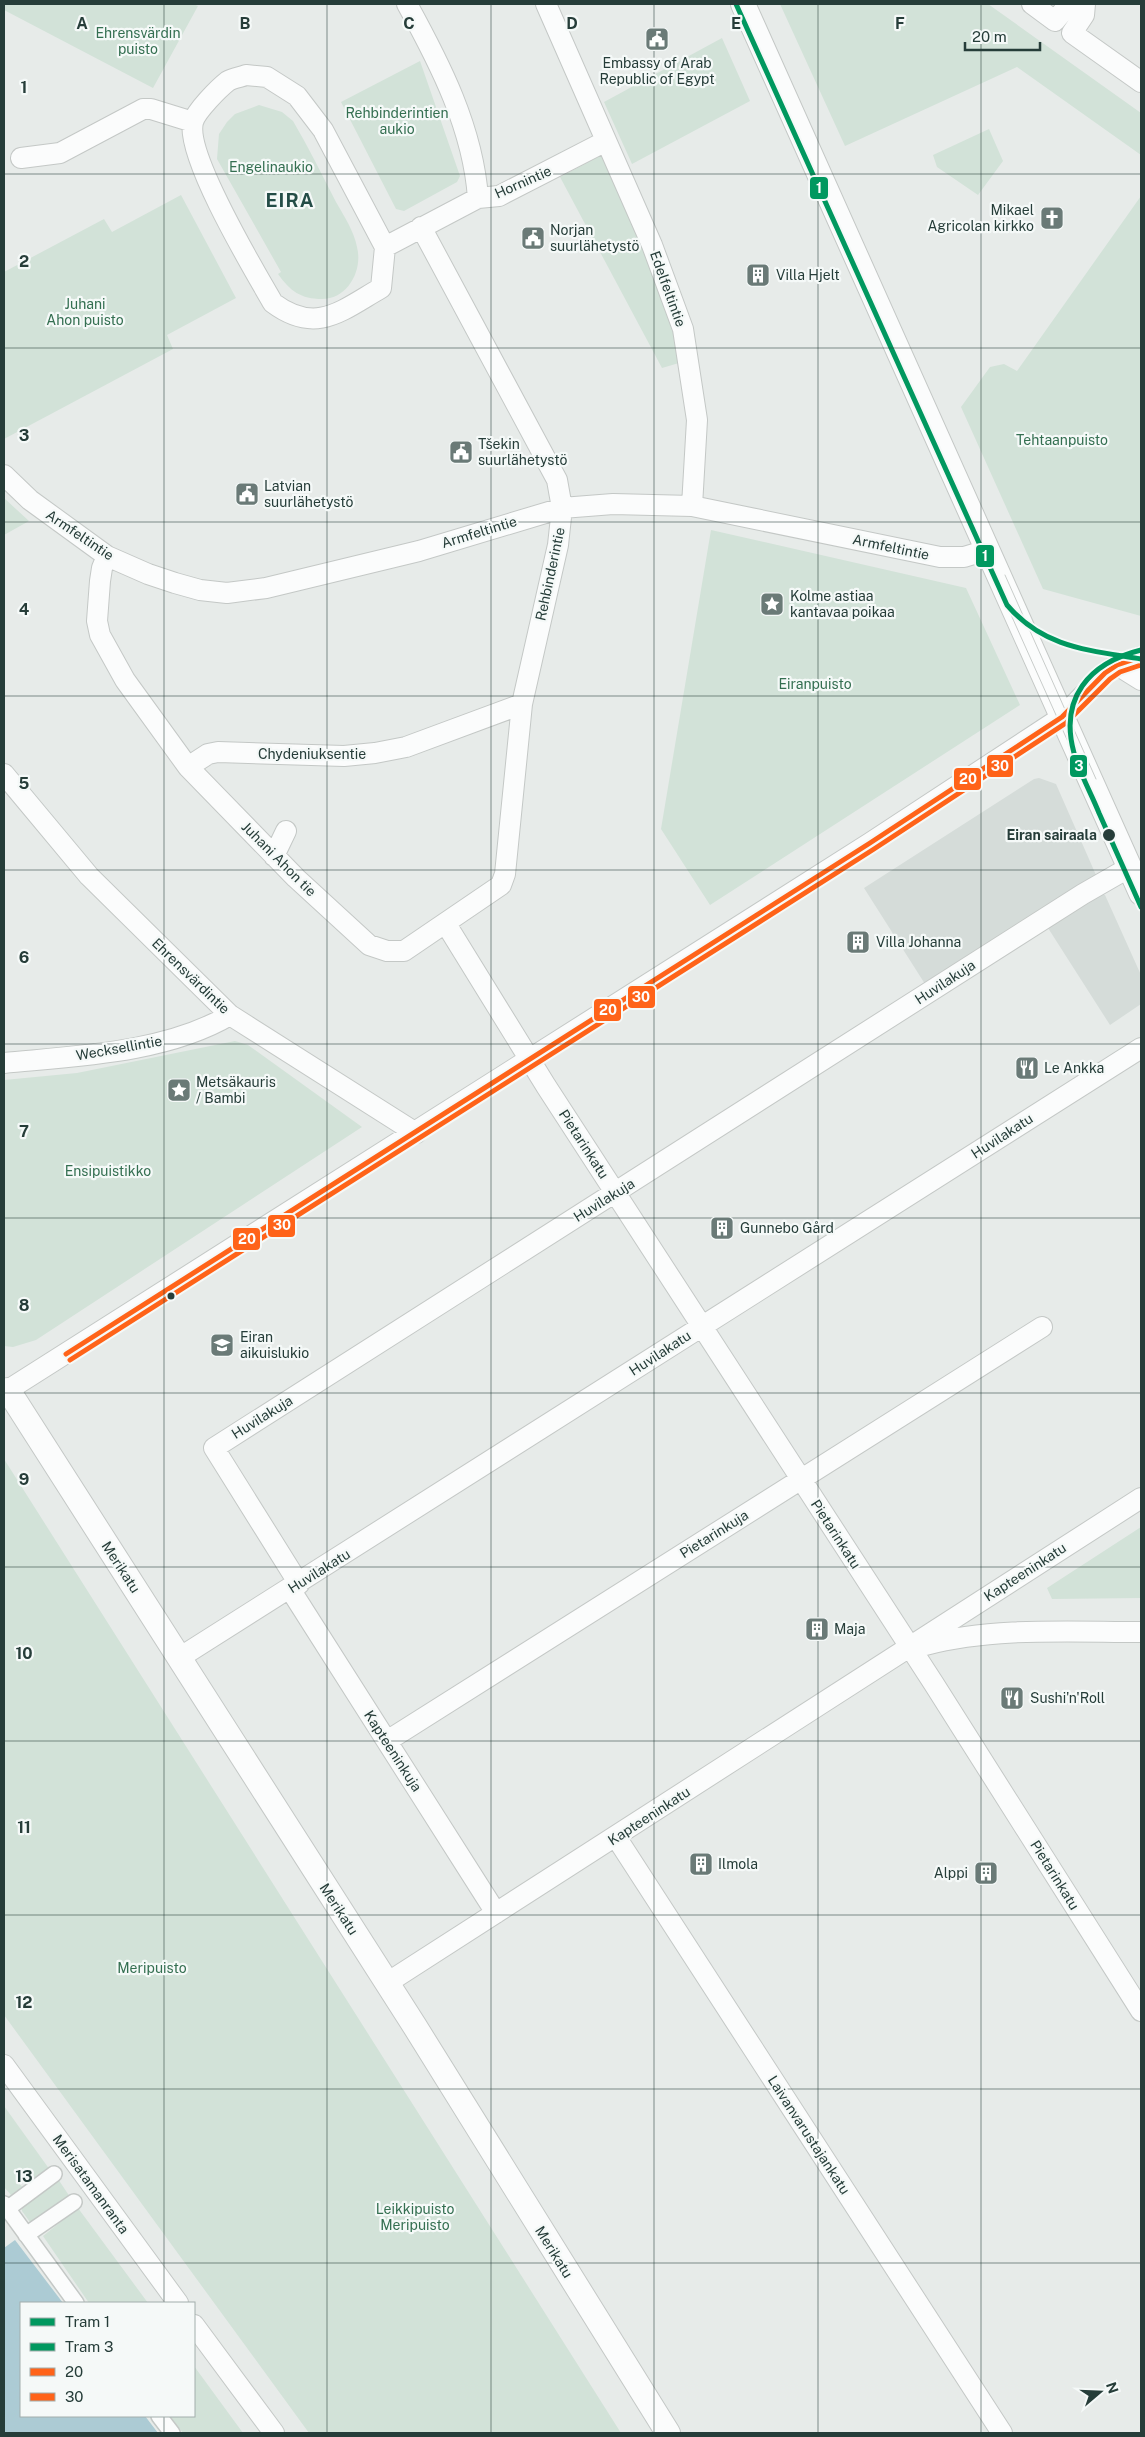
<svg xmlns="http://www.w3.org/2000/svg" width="1145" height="2437" font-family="'Public Sans',sans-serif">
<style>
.built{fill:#d5dcd9}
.green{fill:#d2e2d8}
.water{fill:#accbd4}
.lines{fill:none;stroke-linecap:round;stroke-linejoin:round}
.pedestrian-casing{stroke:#c4c8c6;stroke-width:18}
.minor-casing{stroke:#c4c8c6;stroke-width:22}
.tertiary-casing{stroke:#c4c8c6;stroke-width:26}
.pedestrian{stroke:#fbfcfc;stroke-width:15}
.minor{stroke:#fbfcfc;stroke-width:20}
.tertiary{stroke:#fbfcfc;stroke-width:24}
.tram{stroke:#c8ccca;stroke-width:1}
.bus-1-casing{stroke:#f5f9f8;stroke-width:9}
.bus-2-casing{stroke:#f5f9f8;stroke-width:9}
.bus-1{stroke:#ff6319;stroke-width:5}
.bus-2{stroke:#ff6319;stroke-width:5}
.tram-1-casing{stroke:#f5f9f8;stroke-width:9}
.tram-2-casing{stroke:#f5f9f8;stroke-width:9}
.tram-1{stroke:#00985f;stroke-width:5}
.tram-2{stroke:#00985f;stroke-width:5}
.grid{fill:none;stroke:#263d39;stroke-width:1;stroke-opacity:0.55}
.stop-dot{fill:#263d39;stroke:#f5f9f8;stroke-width:2}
.labels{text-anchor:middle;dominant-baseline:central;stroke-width:4.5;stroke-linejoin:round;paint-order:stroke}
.park-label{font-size:14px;fill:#346f51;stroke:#f5f9f8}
.poi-label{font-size:14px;fill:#263d39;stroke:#f5f9f8;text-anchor:start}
.street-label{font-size:14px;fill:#263d39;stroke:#f5f9f8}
.stop-label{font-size:14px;font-weight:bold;fill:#263d39;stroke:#f5f9f8;text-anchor:end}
.district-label{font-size:19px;font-weight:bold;letter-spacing:1px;fill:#244d47;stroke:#f5f9f8}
.grid-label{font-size:16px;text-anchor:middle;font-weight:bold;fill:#263d39;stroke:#f5f9f8;stroke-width:4.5;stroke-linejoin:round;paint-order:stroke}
.line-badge{stroke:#f5f9f8;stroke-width:2}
.badge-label{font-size:14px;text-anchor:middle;font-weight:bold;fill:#fff}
</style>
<rect width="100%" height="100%" fill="#e7ebe9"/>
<path class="built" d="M1039,778L1056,784L1096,875L1078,887L1105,895L1141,975V1004L1110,1025L1048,928L925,984L864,888L1034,779Z"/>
<path class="green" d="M4,4H193L198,6L153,88L4,10Z
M780,4H988L1141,113V155L1017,67L845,146Z
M722,38L750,101L632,164L604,102Z
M420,61L460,176L457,182L404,211L396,209L341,102Z
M259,105L282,112L293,121C309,148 322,175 336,202C344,216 354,231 357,247C363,270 348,299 322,299C301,299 290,291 278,274L281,272L217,159L219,134L227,122L235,114Z
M989,129L1003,161L978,195L937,167L933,155Z
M600,156H604C633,222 669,291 679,363L662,368L560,177Z
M181,195L236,298L167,335L173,349L4,439V272L104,219L112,232Z
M1141,196V616L1043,589L961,407L990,367L1004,364L1017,371Z
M4,498L29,521L4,535Z
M711,530L966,588L1020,705L710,905L661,829Z
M235,1041L248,1045L362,1127L36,1340L13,1347L4,1346V1080L77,1073Z
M4,1459L621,2433H309L4,2015Z
M1141,1527V1598L1052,1599L1047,1588Z
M4,2106L50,2170L34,2181L28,2173L17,2181L24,2189L11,2195L4,2187Z
M58,2179L70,2197L35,2222H30L22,2211V2206Z
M78,2208L148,2303H89L43,2236Z
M194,2366L243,2433H183L170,2416H194Z"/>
<path class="water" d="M15,2240L63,2303H21V2416H145L158,2433H4V2248Z"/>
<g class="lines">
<g class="pedestrian-casing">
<path id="pedestrian" d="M4,2204L76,2303
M7,2209L54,2174
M26,2235L74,2202
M159,2416L172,2433"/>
</g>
<g class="minor-casing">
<path id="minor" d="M407,4C440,64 473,128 478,198
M546,4L652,245L683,329L697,420L692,506
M1032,4L1055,21L1069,4
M1085,4L1084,15L1072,33L1141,82
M246,75L267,77L297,96L323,130L385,247L381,288C341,311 316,335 273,303C254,270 185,155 193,122C196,111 219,88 228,81C233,78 241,77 246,75Z
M21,158L60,153L143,109H151L193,122
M385,247L478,198L499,196L606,141
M4,475L30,500L107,556L148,574L175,583L200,590L227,593L266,588L419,551L562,508L613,504L692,506L940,557H964L987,550
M107,556L102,568L100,581L97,621L100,635L125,680L188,767L296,878L369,945L387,951H404L501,885L505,874L522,704L558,545L562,508L557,480L421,227
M1117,665L1141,680
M188,767L208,754L218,752L344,756L375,753L406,747L522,704
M4,774L89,876L230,1015L416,1133
M274,856L286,831
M446,924L546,1086L934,1684L1141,2011
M4,1063C76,1056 166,1053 230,1015
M8,1390L870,843L1062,717L1105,673L1117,665L1141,657
M299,1584L214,1448L1083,894L1130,867
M290,1589L496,1913
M925,1645C994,1627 1070,1632 1141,1632
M179,1658L1141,1048
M387,1741L1042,1327
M616,1837L1002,2433
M387,1983L1141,1498
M4,2065L178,2303
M194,2325L274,2433"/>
</g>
<g class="tertiary-casing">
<path id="tertiary" d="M743,4L1141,893
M4,1391L8,1390L414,2025L668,2433"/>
</g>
<use href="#pedestrian" class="pedestrian"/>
<use href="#minor" class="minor"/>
<use href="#tertiary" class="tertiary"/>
<path class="tram" d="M1005,575L1096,779
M999,588L1082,773"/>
<g class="bus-1-casing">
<path id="bus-1" d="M66,1354L870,843L1062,717L1105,673L1117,665L1141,657"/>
</g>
<g class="bus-2-casing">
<path id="bus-2" d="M70,1360L874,849L1066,723L1110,679L1120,672L1141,665"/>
</g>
<use href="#bus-1" class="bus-1"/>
<use href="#bus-2" class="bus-2"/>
<g class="tram-1-casing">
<path id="tram-1" d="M736,4L1007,605C1044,648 1088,650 1141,659"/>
</g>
<g class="tram-2-casing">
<path id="tram-2" d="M1141,650C1089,663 1059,698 1074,753C1080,774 1091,793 1099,813C1113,844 1127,876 1141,907"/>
</g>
<use href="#tram-1" class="tram-1"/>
<use href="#tram-2" class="tram-2"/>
</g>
<path class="grid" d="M164,4V2303M327,4V2433M491,4V2433M654,4V2433M818,4V2433M981,4V2433M4,174H1141M4,348H1141M4,522H1141M4,696H1141M4,870H1141M4,1044H1141M4,1218H1141M4,1393H1141M4,1567H1141M4,1741H1141M4,1915H1141M4,2089H1141M4,2263H1141M164,2416V2433"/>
<defs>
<g id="civic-square" transform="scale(1.25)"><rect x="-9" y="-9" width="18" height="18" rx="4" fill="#6a7a77" stroke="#f5f9f8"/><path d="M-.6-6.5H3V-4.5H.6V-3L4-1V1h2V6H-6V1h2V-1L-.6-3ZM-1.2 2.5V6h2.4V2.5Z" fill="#fff"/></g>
<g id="church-square" transform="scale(1.25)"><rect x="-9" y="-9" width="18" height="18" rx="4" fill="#6a7a77" stroke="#f5f9f8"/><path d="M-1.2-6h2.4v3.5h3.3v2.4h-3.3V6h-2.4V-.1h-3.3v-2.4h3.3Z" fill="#fff"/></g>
<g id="building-square" transform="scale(1.25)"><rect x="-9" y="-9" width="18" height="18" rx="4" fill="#6a7a77" stroke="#f5f9f8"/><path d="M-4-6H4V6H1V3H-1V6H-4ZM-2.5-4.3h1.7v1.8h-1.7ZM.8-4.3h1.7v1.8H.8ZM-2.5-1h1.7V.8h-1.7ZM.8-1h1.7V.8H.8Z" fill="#fff"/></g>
<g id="sight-square" transform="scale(1.25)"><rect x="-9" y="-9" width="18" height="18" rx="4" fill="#6a7a77" stroke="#f5f9f8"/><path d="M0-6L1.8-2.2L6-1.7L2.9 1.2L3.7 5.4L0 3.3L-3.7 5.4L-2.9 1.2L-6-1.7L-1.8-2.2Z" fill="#fff"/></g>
<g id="restaurant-square" transform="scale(1.25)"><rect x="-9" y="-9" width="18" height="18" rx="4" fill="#6a7a77" stroke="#f5f9f8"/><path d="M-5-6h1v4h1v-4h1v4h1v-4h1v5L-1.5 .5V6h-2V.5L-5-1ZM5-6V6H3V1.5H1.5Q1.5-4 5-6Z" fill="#fff"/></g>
<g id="school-square" transform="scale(1.25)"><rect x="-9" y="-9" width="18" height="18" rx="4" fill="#6a7a77" stroke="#f5f9f8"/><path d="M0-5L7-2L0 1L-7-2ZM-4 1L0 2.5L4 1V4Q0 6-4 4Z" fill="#fff"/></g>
</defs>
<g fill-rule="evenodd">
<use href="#civic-square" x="657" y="39"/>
<use href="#church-square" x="1052" y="218"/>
<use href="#civic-square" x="533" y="238"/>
<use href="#building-square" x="758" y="275"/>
<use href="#civic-square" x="461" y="452"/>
<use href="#civic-square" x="247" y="494"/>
<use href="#sight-square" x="772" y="604"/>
<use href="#building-square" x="858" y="942"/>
<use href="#restaurant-square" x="1027" y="1068"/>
<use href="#sight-square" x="179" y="1090"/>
<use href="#building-square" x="722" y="1228"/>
<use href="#school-square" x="222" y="1345"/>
<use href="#building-square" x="817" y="1629"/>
<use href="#restaurant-square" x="1012" y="1698"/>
<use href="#building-square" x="701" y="1864"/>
<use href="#building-square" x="986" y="1873"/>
</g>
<g class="stop-dot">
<circle cx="1109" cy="835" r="7"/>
<circle cx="171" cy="1296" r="4.5"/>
</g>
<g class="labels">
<g class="park-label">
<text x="138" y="33">Ehrensvärdin<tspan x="138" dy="16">puisto</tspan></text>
<text x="397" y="113">Rehbinderintien<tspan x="397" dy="16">aukio</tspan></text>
<text x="271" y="167">Engelinaukio</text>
<text x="85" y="304">Juhani<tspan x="85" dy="16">Ahon puisto</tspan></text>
<text x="1062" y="440">Tehtaanpuisto</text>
<text x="815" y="684">Eiranpuisto</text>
<text x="108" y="1171">Ensipuistikko</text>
<text x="152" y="1968">Meripuisto</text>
<text x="415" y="2209">Leikkipuisto<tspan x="415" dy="16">Meripuisto</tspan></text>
</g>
<g class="poi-label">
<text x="657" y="63" text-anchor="middle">Embassy of Arab<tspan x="657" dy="16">Republic of Egypt</tspan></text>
<text x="1034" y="210" text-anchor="end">Mikael<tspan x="1034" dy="16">Agricolan kirkko</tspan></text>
<text x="550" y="230">Norjan<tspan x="550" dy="16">suurlähetystö</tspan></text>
<text x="776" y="275">Villa Hjelt</text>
<text x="478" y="444">Tšekin<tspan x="478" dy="16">suurlähetystö</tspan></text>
<text x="264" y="486">Latvian<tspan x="264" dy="16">suurlähetystö</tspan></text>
<text x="790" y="596">Kolme astiaa<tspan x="790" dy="16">kantavaa poikaa</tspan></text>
<text x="876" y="942">Villa Johanna</text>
<text x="1044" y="1068">Le Ankka</text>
<text x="196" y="1082">Metsäkauris<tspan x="196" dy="16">/ Bambi</tspan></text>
<text x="740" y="1228">Gunnebo Gård</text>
<text x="240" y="1337">Eiran<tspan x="240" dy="16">aikuislukio</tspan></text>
<text x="834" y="1629">Maja</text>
<text x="1030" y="1698">Sushi'n'Roll</text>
<text x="718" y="1864">Ilmola</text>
<text x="968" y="1873" text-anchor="end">Alppi</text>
</g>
<g class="street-label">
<text transform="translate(523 182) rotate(-24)">Hornintie</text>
<text transform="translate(668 289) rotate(70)">Edelfeltintie</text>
<text transform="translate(479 532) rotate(-17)">Armfeltintie</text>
<text transform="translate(80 535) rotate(34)">Armfeltintie</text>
<text transform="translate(891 547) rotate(12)">Armfeltintie</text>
<text transform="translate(550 574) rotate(-78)">Rehbinderintie</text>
<text x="312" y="754">Chydeniuksentie</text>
<text transform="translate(279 859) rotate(45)">Juhani Ahon tie</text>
<text transform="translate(191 976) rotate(44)">Ehrensvärdintie</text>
<text transform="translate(945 982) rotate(-33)">Huvilakuja</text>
<text transform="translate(119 1048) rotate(-10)">Wecksellintie</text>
<text transform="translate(1002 1136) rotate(-33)">Huvilakatu</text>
<text transform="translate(584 1144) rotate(57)">Pietarinkatu</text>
<text transform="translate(604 1200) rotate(-32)">Huvilakuja</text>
<text transform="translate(660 1353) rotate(-33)">Huvilakatu</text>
<text transform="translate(262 1417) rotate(-32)">Huvilakuja</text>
<text transform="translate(714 1534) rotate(-32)">Pietarinkuja</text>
<text transform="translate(836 1534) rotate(57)">Pietarinkatu</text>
<text transform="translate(121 1567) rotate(57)">Merikatu</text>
<text transform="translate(319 1571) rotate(-32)">Huvilakatu</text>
<text transform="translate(1025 1572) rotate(-33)">Kapteeninkatu</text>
<text transform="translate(393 1751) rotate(57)">Kapteeninkuja</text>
<text transform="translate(649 1816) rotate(-33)">Kapteeninkatu</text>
<text transform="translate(1055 1875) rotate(58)">Pietarinkatu</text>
<text transform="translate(339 1909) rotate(57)">Merikatu</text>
<text transform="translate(809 2135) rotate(57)">Laivanvarustajankatu</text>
<text transform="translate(91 2184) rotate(54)">Merisatamanranta</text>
<text transform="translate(554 2252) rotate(58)">Merikatu</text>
</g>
<g class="stop-label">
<text x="1097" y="835">Eiran sairaala</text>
</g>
<g class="district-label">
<text x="290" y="200">EIRA</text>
</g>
</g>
<g class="grid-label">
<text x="82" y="29">A</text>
<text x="245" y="29">B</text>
<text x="409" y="29">C</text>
<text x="572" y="29">D</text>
<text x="736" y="29">E</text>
<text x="900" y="29">F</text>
<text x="24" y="93">1</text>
<text x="24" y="267">2</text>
<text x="24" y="441">3</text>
<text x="24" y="615">4</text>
<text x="24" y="789">5</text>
<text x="24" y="963">6</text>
<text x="24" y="1137">7</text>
<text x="24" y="1311">8</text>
<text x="24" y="1485">9</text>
<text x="24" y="1659">10</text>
<text x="24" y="1833">11</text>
<text x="24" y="2008">12</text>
<text x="24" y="2182">13</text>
</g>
<g class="line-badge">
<rect x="809" y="176" width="20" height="24" rx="5" fill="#00985f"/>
<rect x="975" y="544" width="20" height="24" rx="5" fill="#00985f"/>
<rect x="1069" y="754" width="19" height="24" rx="5" fill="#00985f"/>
<rect x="986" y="754" width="28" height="24" rx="5" fill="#ff6319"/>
<rect x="953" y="767" width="29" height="24" rx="5" fill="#ff6319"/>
<rect x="627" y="985" width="29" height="24" rx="5" fill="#ff6319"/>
<rect x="593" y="998" width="29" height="24" rx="5" fill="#ff6319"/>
<rect x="267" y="1214" width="29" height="24" rx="5" fill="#ff6319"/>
<rect x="232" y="1227" width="29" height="24" rx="5" fill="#ff6319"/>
</g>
<g class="badge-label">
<text x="819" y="193">1</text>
<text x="985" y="561">1</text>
<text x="1079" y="771">3</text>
<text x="1000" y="771">30</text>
<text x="968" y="784">20</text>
<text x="641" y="1002">30</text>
<text x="608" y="1015">20</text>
<text x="282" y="1230">30</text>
<text x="247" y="1244">20</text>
</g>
<rect width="1145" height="2437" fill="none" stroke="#263d39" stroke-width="10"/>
<rect x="20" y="2302" width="175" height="115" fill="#f5f9f8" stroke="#a2aeac"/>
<rect x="30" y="2318" width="25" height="8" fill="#00985f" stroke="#a2aeac"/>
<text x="65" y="2327" font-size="15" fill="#263d39">Tram 1</text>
<rect x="30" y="2343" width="25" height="8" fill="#00985f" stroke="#a2aeac"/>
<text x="65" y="2352" font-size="15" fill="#263d39">Tram 3</text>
<rect x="30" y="2368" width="25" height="8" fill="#ff6319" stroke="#a2aeac"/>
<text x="65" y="2377" font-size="15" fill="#263d39">20</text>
<rect x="30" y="2393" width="25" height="8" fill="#ff6319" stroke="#a2aeac"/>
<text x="65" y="2402" font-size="15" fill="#263d39">30</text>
<g transform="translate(1100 2392) rotate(71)" stroke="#f5f9f8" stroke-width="4" paint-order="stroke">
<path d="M0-4L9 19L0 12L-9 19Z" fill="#263d39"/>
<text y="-8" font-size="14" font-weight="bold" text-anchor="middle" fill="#263d39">N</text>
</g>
<path d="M965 42v8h75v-8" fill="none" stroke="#263d39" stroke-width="2.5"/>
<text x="972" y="42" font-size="15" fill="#263d39" stroke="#f5f9f8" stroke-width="4" paint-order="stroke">20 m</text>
</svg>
